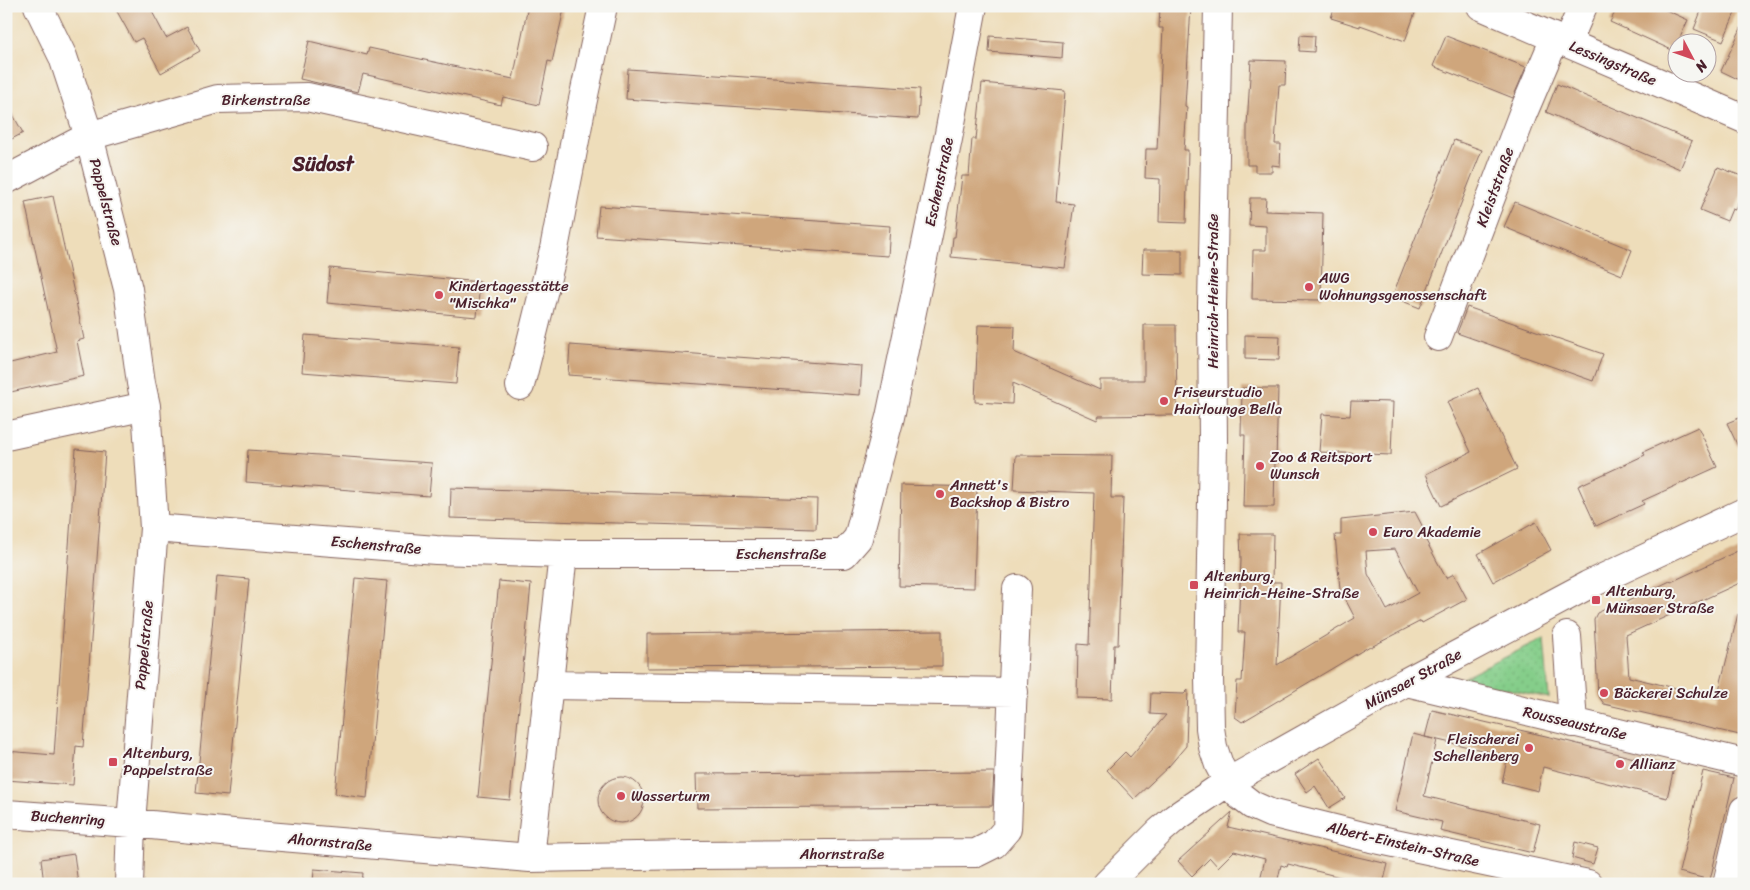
<svg xmlns="http://www.w3.org/2000/svg" width="1750" height="890" font-family="Sriracha,sans-serif">
<style>
.grass{fill:url(#grass-dots);stroke:#68765a}
.building{fill:#cfa67b;fill-rule:evenodd}
.lines{fill:none;stroke-linecap:round;stroke-linejoin:round}
.minor-casing{stroke:#83625d;stroke-width:30}
.minor{stroke:#fff;stroke-width:28}
.poi-dot{fill:#d1495b;stroke:#f6f6f2;stroke-width:2}
.labels{text-anchor:middle;dominant-baseline:central;stroke-width:4;stroke-linejoin:round;paint-order:stroke}
.street-label{font-size:15px;fill:#4a1f2b;stroke:#f6f6f2}
.poi-label{font-size:15px;fill:#4a1f2b;stroke:#f6f6f2;text-anchor:start}
.district-label{font-size:20px;font-weight:bold;fill:#4a1f2b;stroke:#f6f6f2}
</style>
<defs>
<pattern id="grass-dots" width="8" height="8" patternUnits="userSpaceOnUse" patternTransform="scale(1.25)"><rect width="8" height="8" fill="#85ce8a"/><path d="M2 2h.1M6 6h.1" fill="none" stroke="#74b077" stroke-width="1.8" stroke-linecap="round"/></pattern>
</defs>
<rect width="100%" height="100%" fill="#f6f6f2"/>
<filter id="ink" filterUnits="userSpaceOnUse"><feTurbulence type="fractalNoise" baseFrequency=".02" numOctaves="2"/><feDisplacementMap in="SourceGraphic" scale="10" xChannelSelector="R" yChannelSelector="G"/><feConvolveMatrix kernelMatrix="1 2 1 2 8 2 1 2 1" color-interpolation-filters="sRGB"/></filter>
<filter id="wash" filterUnits="userSpaceOnUse"><feTurbulence type="fractalNoise" baseFrequency=".0096" numOctaves="4" result="noise"/><feDisplacementMap in="SourceGraphic" scale="20" xChannelSelector="R" yChannelSelector="G"/><feGaussianBlur stdDeviation="1.12" result="paint"/><feColorMatrix in="noise" values="0 0 0 0 0 0 0 0 0 0 0 0 0 0 0 0 0 1.4 0 .05"/><feComposite in="paint" operator="in"/></filter>
<g filter="url(#wash)">
<rect width="100%" height="100%" fill="#eeddba"/>
<path class="grass" d="M1544,638L1549,698L1461,679Z"/>
<g id="blocks">
<path class="building" d="M114,6H149L166,38L187,27L200,51L161,73L142,38L134,42Z
M528,6H553L564,9L552,62L548,61L539,105L503,97L501,105L363,74L358,92L300,79L309,41L367,55L369,48L513,79Z
M1160,6H1191L1185,106L1187,107L1184,150H1188L1186,223L1159,222L1160,179L1145,178L1146,149H1157L1163,28H1159Z
M1335,6H1396L1415,13L1405,41L1360,25V27L1331,18Z
M1618,6H1657L1688,20L1674,51L1610,22Z
M1703,6H1738L1723,41L1694,29Z
M1744,22V82L1721,71Z
M1300,35L1315,36L1314,52L1299,51Z
M990,36L1063,42L1062,58L989,52Z
M1446,36L1526,67L1513,98L1433,66Z
M1251,60L1286,61L1285,85H1279L1275,144H1281L1280,166L1272,165V172H1255V165H1247V126Z
M628,69L920,89L918,119L626,99Z
M982,83L1065,91L1056,202L1074,204L1065,268L951,257L953,237H955L962,176H969L972,139H976Z
M1557,84L1692,141L1680,169L1546,112Z
M6,102L23,133L6,142Z
M1454,140L1482,150L1420,308L1392,297Z
M1718,167L1744,177V189L1735,210L1732,209L1727,221L1700,210Z
M53,196L84,339L77,341L84,376L6,393V364L57,352L25,202Z
M1250,198H1266L1265,211L1323,213L1321,300L1252,299L1253,250H1266V226L1249,225Z
M1515,202L1632,250L1622,275L1504,227Z
M599,206L890,226L888,256L596,236Z
M1143,250H1182V275L1142,274Z
M330,268L480,282L477,317L327,303Z
M1467,307L1603,354L1593,381L1457,333Z
M978,325L1015,326L1014,352L1100,390V380H1144V325H1176L1177,415L1099,416L1097,420L1013,383L1012,404L975,402Z
M305,335L459,347L456,384L302,372Z
M1245,335L1280,336L1279,360L1245,359Z
M570,345L862,366L860,395L568,375Z
M1242,388H1278L1276,461H1275L1274,507H1243L1245,435H1241Z
M1478,388L1517,469L1441,506L1426,474L1471,452L1447,402Z
M1351,401L1393,402L1391,455L1319,452L1322,414L1350,416Z
M1744,416V459L1727,423Z
M1698,427L1717,467L1642,501L1644,504L1596,526L1578,486L1645,455L1643,452Z
M76,449L105,452L83,747L76,746L73,785L6,780V751L54,755Z
M248,450L432,463L429,496L246,482Z
M1016,455L1112,456L1111,498H1123L1118,645H1114L1112,699L1077,698L1078,644L1089,645L1094,493L1014,490Z
M901,485L977,487L974,588L899,586Z
M451,488L817,499L816,529L450,518Z
M1415,512L1427,535L1424,537L1446,578L1454,574L1467,599L1422,623L1421,621L1371,647L1370,646L1242,722L1235,717L1237,681H1242L1245,632H1238L1241,560L1240,534H1273L1272,582H1281L1277,665L1355,618L1340,589L1335,535H1341V520ZM1395,549L1418,593L1387,610L1368,574L1366,551Z
M1536,522L1551,550L1493,582L1478,554Z
M1744,548V581L1626,635L1629,677L1717,698L1738,614L1744,615V736L1604,704L1598,695L1594,619L1597,613L1621,602L1622,604L1670,581L1671,582Z
M217,576L249,579L228,796L196,793Z
M355,578L387,581L367,798L335,794Z
M499,581L531,584L510,800L478,797Z
M942,631V666L647,668V634Z
M1188,690L1186,746L1169,766L1134,799L1107,770L1125,752L1130,757L1166,715L1150,714L1151,693L1184,694Z
M1432,710L1550,737L1674,768L1667,798L1543,767L1538,791L1502,782L1508,756L1425,737Z
M1413,734L1437,740L1424,796L1540,824L1533,853L1440,831L1442,822L1395,811Z
M1319,758L1345,798L1329,808L1315,786L1307,792L1295,774Z
M1703,771L1734,778L1710,880L1679,872Z
M994,772L992,806L697,808L696,774Z
M598 800a23 23 0 1 1 46 0a23 23 0 1 1-46 0Z
M1232,812L1228,827L1388,864L1383,884H1368L1288,864L1287,867L1281,865L1277,884H1259L1265,859L1234,851L1218,867L1210,858L1192,876L1178,861Z
M1575,842L1598,848L1593,864L1572,858Z
M74,854L78,884H44L41,859Z
M314,869L363,873L362,884H313Z"/>
</g>
</g>
<g filter="url(#ink)">
<use href="#blocks" fill-opacity="0" stroke="#83625d" stroke-width="1"/>
<g class="lines">
<g class="minor-casing">
<path id="minor" d="M38,6L63,57L89,136L128,289L141,383L146,406L154,528L131,823L129,884
M1218,6L1212,306L1213,442L1209,677L1210,728L1213,747L1219,765L1228,782L1239,795L1252,805L1270,813L1371,838L1588,884
M1481,6L1744,119
M1567,43L1583,6
M6,180L89,136L218,99L307,97L533,147
M1438,337L1523,113L1555,38
M520,386L554,249L581,109L603,6
M6,436L146,406
M154,528L436,550L563,554H844L858,538L890,417L948,139L973,6
M1567,636L1573,723
M1406,682L1744,763
M548,685L1014,692
M6,814L131,823L233,833L530,858L691,855L976,853L994,844L1007,829L1017,589
M530,858L563,554
M1107,884L1160,831L1175,818L1228,782L1406,682L1588,585L1744,512
M1727,884L1744,810"/>
</g>
<use href="#minor" class="minor"/>
</g>
</g>
<g class="poi-dot">
<circle cx="1309" cy="287" r="5"/>
<circle cx="439" cy="295" r="5"/>
<circle cx="1164" cy="401" r="5"/>
<circle cx="1260" cy="466" r="5"/>
<circle cx="940" cy="494" r="5"/>
<circle cx="1373" cy="532" r="5"/>
<rect x="1189" y="580" width="10" height="10" rx="2.5"/>
<rect x="1591" y="595" width="10" height="10" rx="2.5"/>
<circle cx="1604" cy="693" r="5"/>
<circle cx="1529" cy="748" r="5"/>
<rect x="108" y="757" width="10" height="10" rx="2.5"/>
<circle cx="1620" cy="764" r="5"/>
<circle cx="621" cy="796" r="5"/>
</g>
<g class="labels">
<g class="street-label">
<text transform="translate(1613 63) rotate(23)">Lessingstraße</text>
<text x="266" y="100">Birkenstraße</text>
<text transform="translate(939 182) rotate(-78)">Eschenstraße</text>
<text transform="translate(1495 187) rotate(-70)">Kleiststraße</text>
<text transform="translate(106 202) rotate(75)">Pappelstraße</text>
<text transform="translate(1213 291) rotate(-90)">Heinrich-Heine-Straße</text>
<text transform="translate(376 545) rotate(5)">Eschenstraße</text>
<text x="781" y="554">Eschenstraße</text>
<text transform="translate(144 645) rotate(-85)">Pappelstraße</text>
<text transform="translate(1413 679) rotate(-29)">Münsaer Straße</text>
<text transform="translate(1575 723) rotate(13)">Rousseaustraße</text>
<text transform="translate(68 818) rotate(4)">Buchenring</text>
<text transform="translate(330 842) rotate(5)">Ahornstraße</text>
<text transform="translate(1403 844) rotate(13)">Albert-Einstein-Straße</text>
<text x="842" y="854">Ahornstraße</text>
</g>
<g class="poi-label">
<text x="1319" y="278">AWG<tspan x="1319" dy="17">Wohnungsgenossenschaft</tspan></text>
<text x="449" y="286">Kindertagesstätte<tspan x="449" dy="17">"Mischka"</tspan></text>
<text x="1174" y="392">Friseurstudio<tspan x="1174" dy="17">Hairlounge Bella</tspan></text>
<text x="1270" y="457">Zoo &amp; Reitsport<tspan x="1270" dy="17">Wunsch</tspan></text>
<text x="950" y="485">Annett's<tspan x="950" dy="17">Backshop &amp; Bistro</tspan></text>
<text x="1383" y="532">Euro Akademie</text>
<text x="1204" y="576">Altenburg,<tspan x="1204" dy="17">Heinrich-Heine-Straße</tspan></text>
<text x="1606" y="591">Altenburg,<tspan x="1606" dy="17">Münsaer Straße</tspan></text>
<text x="1614" y="693">Bäckerei Schulze</text>
<text x="1519" y="739" text-anchor="end">Fleischerei<tspan x="1519" dy="17">Schellenberg</tspan></text>
<text x="123" y="753">Altenburg,<tspan x="123" dy="17">Pappelstraße</tspan></text>
<text x="1630" y="764">Allianz</text>
<text x="631" y="796">Wasserturm</text>
</g>
<g class="district-label">
<text x="323" y="164">Südost</text>
</g>
</g>
<rect width="1750" height="890" fill="none" stroke="#f6f6f2" stroke-width="25"/>
<g transform="translate(1692 58) rotate(131)"><circle r="24" fill="#f6f6f2" stroke="#b1a0a2"/>
<path d="M0-4L9 19L0 12L-9 19Z" fill="#d1495b"/>
<text y="-8" font-size="14" font-weight="bold" text-anchor="middle" fill="#4a1f2b">N</text>
</g>
</svg>
